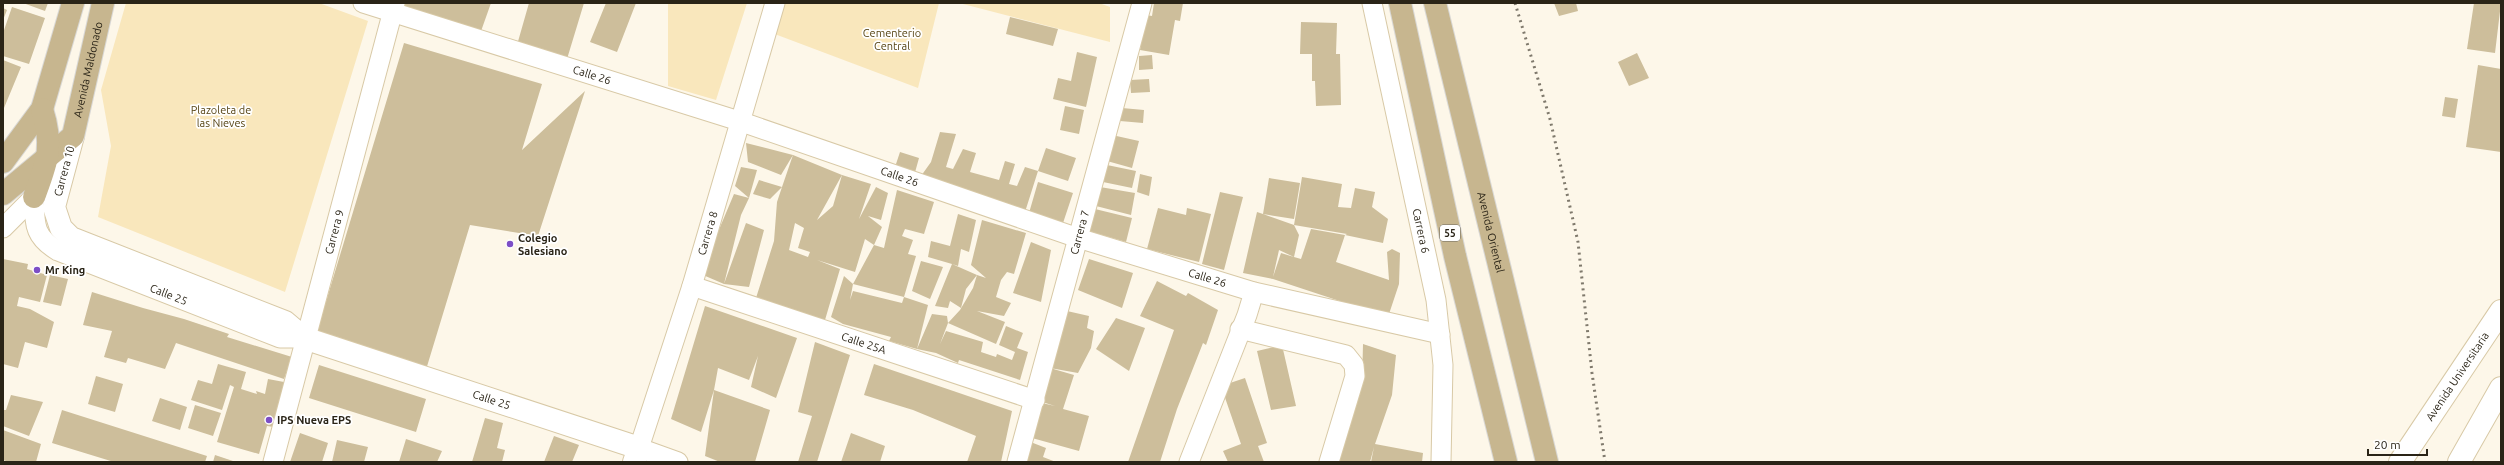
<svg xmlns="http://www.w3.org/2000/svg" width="2504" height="465" font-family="Ubuntu,sans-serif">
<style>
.green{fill:#f9e7bc}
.building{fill:#cdbe9b;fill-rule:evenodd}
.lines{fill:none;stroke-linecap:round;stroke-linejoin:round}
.street-casing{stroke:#d8c9a6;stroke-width:21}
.secondary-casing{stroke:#d8c9a6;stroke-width:24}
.primary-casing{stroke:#d9d8d5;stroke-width:24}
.street{stroke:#fff;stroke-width:19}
.secondary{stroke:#fff;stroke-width:22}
.primary{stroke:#c7b68f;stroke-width:22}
.rail{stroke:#7f796c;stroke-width:3;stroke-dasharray:2 4;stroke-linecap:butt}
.poi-dot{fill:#7c4ec6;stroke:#fff;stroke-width:1.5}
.labels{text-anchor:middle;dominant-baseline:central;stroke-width:3.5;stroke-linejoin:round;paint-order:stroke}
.shield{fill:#fff;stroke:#6a665d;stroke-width:1}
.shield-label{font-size:10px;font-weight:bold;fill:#2a2417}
.park-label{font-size:11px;fill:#574515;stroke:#fff}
.street-label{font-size:11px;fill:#2a2417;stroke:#fff}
.poi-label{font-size:11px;font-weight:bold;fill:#2a2417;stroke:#fff;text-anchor:start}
</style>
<rect width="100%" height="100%" fill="#fdf7e9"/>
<path class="green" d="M126,3H319L368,21L285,292L98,217L111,146L101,90Z
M668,3H747L716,100L668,86Z
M783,3H939L918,88L772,33Z
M959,3H1099L1110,7V42Z"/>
<path class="building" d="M23,3H48L45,11Z
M397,3H491L480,34L396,6Z
M529,3H584L567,59L517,45Z
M606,3H636L617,52L590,42Z
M1154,3H1183L1180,21L1175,20L1169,55L1140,50L1146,15L1152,16Z
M1554,3H1576L1578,11L1559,16Z
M2474,3H2501L2495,53L2467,49Z
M12,7L45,18L29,64L3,56V33Z
M3,8L7,10L3,20Z
M1010,17L1058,29L1053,46L1006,34Z
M1301,22L1337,23L1336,54H1340L1341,105L1316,106L1315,81H1312V54H1300Z
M404,43L542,84L522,150L585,91L538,236L470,225L425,373L315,338Z
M1077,52L1097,57L1086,107L1053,99L1058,78L1071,81Z
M1637,53L1649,78L1629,86L1618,62Z
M1152,55L1153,69L1139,70V56Z
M3,60L21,67L4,108L3,107Z
M2478,65L2501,69V152L2466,147Z
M1149,79L1150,92L1131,93L1130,80Z
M2445,97L2458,99L2455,118L2442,116Z
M1065,106L1084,110L1079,134L1060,130Z
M1122,108L1144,110L1143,123L1120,121Z
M940,132L956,134L946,167L953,169L963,149L976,153L970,172L999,180L1005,161L1015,164L1009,184L1017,186L1025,167L1038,171L1046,148L1076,158L1068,181L1038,171L1025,212L921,176L931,162Z
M1112,135L1139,141L1132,168L1107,161Z
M746,143L793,155L842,175L871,184L859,219L876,187L888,193L881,220L868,216L882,227L874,245L865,239L855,272L817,260L840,269L825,320L756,298L774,241L777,202L782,187L770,199L753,194L759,180L782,187L793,155L781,175L748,162ZM842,175L833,206L817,220ZM795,223L804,228L798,248L810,252L808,257L789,250Z
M900,152L919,158L914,176L894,170Z
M1107,165L1136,171L1132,188L1103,182Z
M741,167L757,170L749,198L735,186Z
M1140,174L1152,177L1149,196L1137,192Z
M1302,177L1342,184L1338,207L1351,208L1355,188L1375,192L1372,207L1388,219L1383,243L1345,235L1347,234L1294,225Z
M1269,178L1300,183L1294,219L1263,214L1294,225L1299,235L1294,257L1301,259L1311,229L1345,235L1336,262L1389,280L1387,252L1392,249L1400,253L1399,284L1388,317L1273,279L1243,273L1257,212L1263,214ZM1279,250L1294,257L1281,253L1273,277Z
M1038,182L1073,193L1063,223L1029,213Z
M1100,187L1135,193L1131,215L1096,206Z
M897,190L934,202L924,234L905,229L902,236L913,240L908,254L916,256L904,297L853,284L874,245L884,248Z
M1220,192L1243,197L1224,270L1202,264Z
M734,194L749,198L741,215L724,284L746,223L764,230L749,287L724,284L703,275L715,239Z
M1158,208L1186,215L1187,208L1211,214L1199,262L1147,249Z
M1095,209L1132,218L1126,242L1088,231Z
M958,214L976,220L969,252L961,249L958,266L952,264L977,275L966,289L961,308L950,301L948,308L935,306L952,264L928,257L931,241L950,246Z
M982,220L1026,233L1014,274L1007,272L1001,280L996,297L1011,303L1004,316L977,311L1005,322L996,344L948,323L960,310L973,288L977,275L986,278L971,265Z
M1031,242L1051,250L1041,302L1013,293Z
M3,259L28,264L27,269L47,275L40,302L19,297L17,306L30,309L54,322L47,348L25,342L18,368L3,364Z
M1089,259L1133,273L1122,308L1078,290Z
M921,261L943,267L930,299L912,291Z
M50,275L68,279L61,306L43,302Z
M844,276L853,284L850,300L853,291L902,303L904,297L928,305L917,349L932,314L947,316L948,323L940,344L946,331L983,342L981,352L996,357L997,354L1012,360L1015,352L999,345L1006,326L1023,333L1017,348L1028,352L1020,380L959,360L958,363L936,353L917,349L889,341L891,337L843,324L831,317Z
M1157,281L1186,296L1188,293L1218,310L1206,345L1203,343L1177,409L1160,462H1128L1174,330L1140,316Z
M92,292L143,308L184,319L229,334L227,337L292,357L284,379L176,343L165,369L128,358L126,363L104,357L112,331L83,325Z
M705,306L797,338L776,398L751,387L758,356L749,380L718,368L714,390L770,410L755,462H720L705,456L714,390L701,432L671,419Z
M1067,311L1089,316L1087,328L1094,331L1091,348L1078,373L1050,368Z
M1116,318L1145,328L1129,371L1096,349Z
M815,342L850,355L817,462H798L812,416L798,412Z
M1363,344L1396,355L1392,395L1375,444L1423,453L1422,462H1371L1374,447L1370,462H1338L1362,385Z
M1282,345L1296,406L1271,410L1257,351Z
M218,364L246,372L241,389L257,394L256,391L265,394L268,379L284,382L274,427L267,426L259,454L217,442L234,387L230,385L222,410L191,400L198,380L212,384Z
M874,364L1012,411L1001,462H967L976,436L913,410L864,395Z
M319,365L426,399L416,432L309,398Z
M1050,368L1074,375L1063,409L1089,416L1079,451L1032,438L1042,403L1055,406L1039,401Z
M96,376L123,384L115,412L88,404Z
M1245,378L1267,443L1258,446L1264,462H1228L1223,451L1241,444L1221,386Z
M11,395L43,402L29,436L3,426V410H6Z
M160,398L187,407L180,430L152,421Z
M195,405L221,413L213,436L188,428Z
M62,410L207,456L205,462H114L52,443Z
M485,418L503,423L497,448L505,450L502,462H472Z
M3,430L41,444L36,462H9L3,460Z
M300,433L328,443L322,462H290Z
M851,433L885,446L880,462H841Z
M554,436L579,445L572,462H544Z
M406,439L442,451L437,462H399Z
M337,440L368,447L364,462H332Z
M1028,441L1046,448L1043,457L1056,462H1020Z
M215,455L236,462H213Z"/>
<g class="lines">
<g class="street-casing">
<g id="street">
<path id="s1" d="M363,3L739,121L1078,238L1254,292L1440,334"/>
<path id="s2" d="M1372,3L1436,300L1443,365L1441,462"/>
<path id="s3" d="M34,197C35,224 33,236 58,251L280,338H304"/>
<path d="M3,228L34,197"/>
<path id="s4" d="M692,286L1035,400"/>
<path d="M1240,329L1346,355L1354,365L1355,376L1329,462"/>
<path id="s5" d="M273,462L395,3"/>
<path id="s6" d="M678,462L639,448L692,286L775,3"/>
<path id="s7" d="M1017,462L1142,3"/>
<path d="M1189,462L1247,315L1254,292"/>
</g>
</g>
<g class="secondary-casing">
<g id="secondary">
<path id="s8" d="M73,136L54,207L61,228L71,238L285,322L304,338L639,448L634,462"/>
<path id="s9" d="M2400,462L2501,311"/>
<path d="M2459,462L2501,388"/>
</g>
</g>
<g class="primary-casing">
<g id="primary">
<path d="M1400,3L1455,256L1506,462"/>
<path id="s10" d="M1435,3L1547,462"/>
<path d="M3,162L42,109L73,3"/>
<path id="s11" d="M3,194L73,136L103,3"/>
<path d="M34,197C47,162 54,147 42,109"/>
</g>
</g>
<use href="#street" class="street"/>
<use href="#secondary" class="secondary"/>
<use href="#primary" class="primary"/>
<path class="rail" d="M1515,3L1550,119L1578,242L1592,373L1605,462"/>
</g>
<g class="poi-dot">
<circle cx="510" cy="244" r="4"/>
<circle cx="37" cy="270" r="4"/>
<circle cx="269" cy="420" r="4"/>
</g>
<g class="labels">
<rect class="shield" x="1440" y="225" width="20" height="16" rx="3"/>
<g class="shield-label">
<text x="1450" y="233">55</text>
</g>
<g class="park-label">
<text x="892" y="33">Cementerio<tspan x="892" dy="13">Central</tspan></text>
<text x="221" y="110">Plazoleta de<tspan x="221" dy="13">las Nieves</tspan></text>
</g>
<g class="street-label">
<text stroke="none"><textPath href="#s11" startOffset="159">Avenida Maldonado</textPath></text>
<text stroke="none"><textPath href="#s1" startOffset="240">Calle 26</textPath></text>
<text transform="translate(64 171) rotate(-75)">Carrera 10</text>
<text stroke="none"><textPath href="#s1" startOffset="564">Calle 26</textPath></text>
<text stroke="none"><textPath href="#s2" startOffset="233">Carrera 6</textPath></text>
<text stroke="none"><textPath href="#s5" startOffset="238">Carrera 9</textPath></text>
<text stroke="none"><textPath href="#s10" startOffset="236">Avenida Oriental</textPath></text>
<text stroke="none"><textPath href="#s6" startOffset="267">Carrera 8</textPath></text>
<text stroke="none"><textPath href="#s7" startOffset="238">Carrera 7</textPath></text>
<text stroke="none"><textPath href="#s1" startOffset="888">Calle 26</textPath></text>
<text stroke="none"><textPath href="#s3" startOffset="182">Calle 25</textPath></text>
<text stroke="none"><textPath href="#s4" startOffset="181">Calle 25A</textPath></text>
<text stroke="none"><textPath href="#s9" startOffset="103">Avenida Universitaria</textPath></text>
<text stroke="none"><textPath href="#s8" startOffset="562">Calle 25</textPath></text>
</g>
<g class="poi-label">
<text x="518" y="238">Colegio<tspan x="518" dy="13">Salesiano</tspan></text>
<text x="45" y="270">Mr King</text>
<text x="277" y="420">IPS Nueva EPS</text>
</g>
</g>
<rect width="2504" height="465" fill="none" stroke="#2a2417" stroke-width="8"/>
<path d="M2368 449v6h59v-6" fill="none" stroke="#2a2417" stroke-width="2"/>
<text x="2374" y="449" font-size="12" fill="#2a2417" stroke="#ffffff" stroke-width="3" paint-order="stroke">20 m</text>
</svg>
